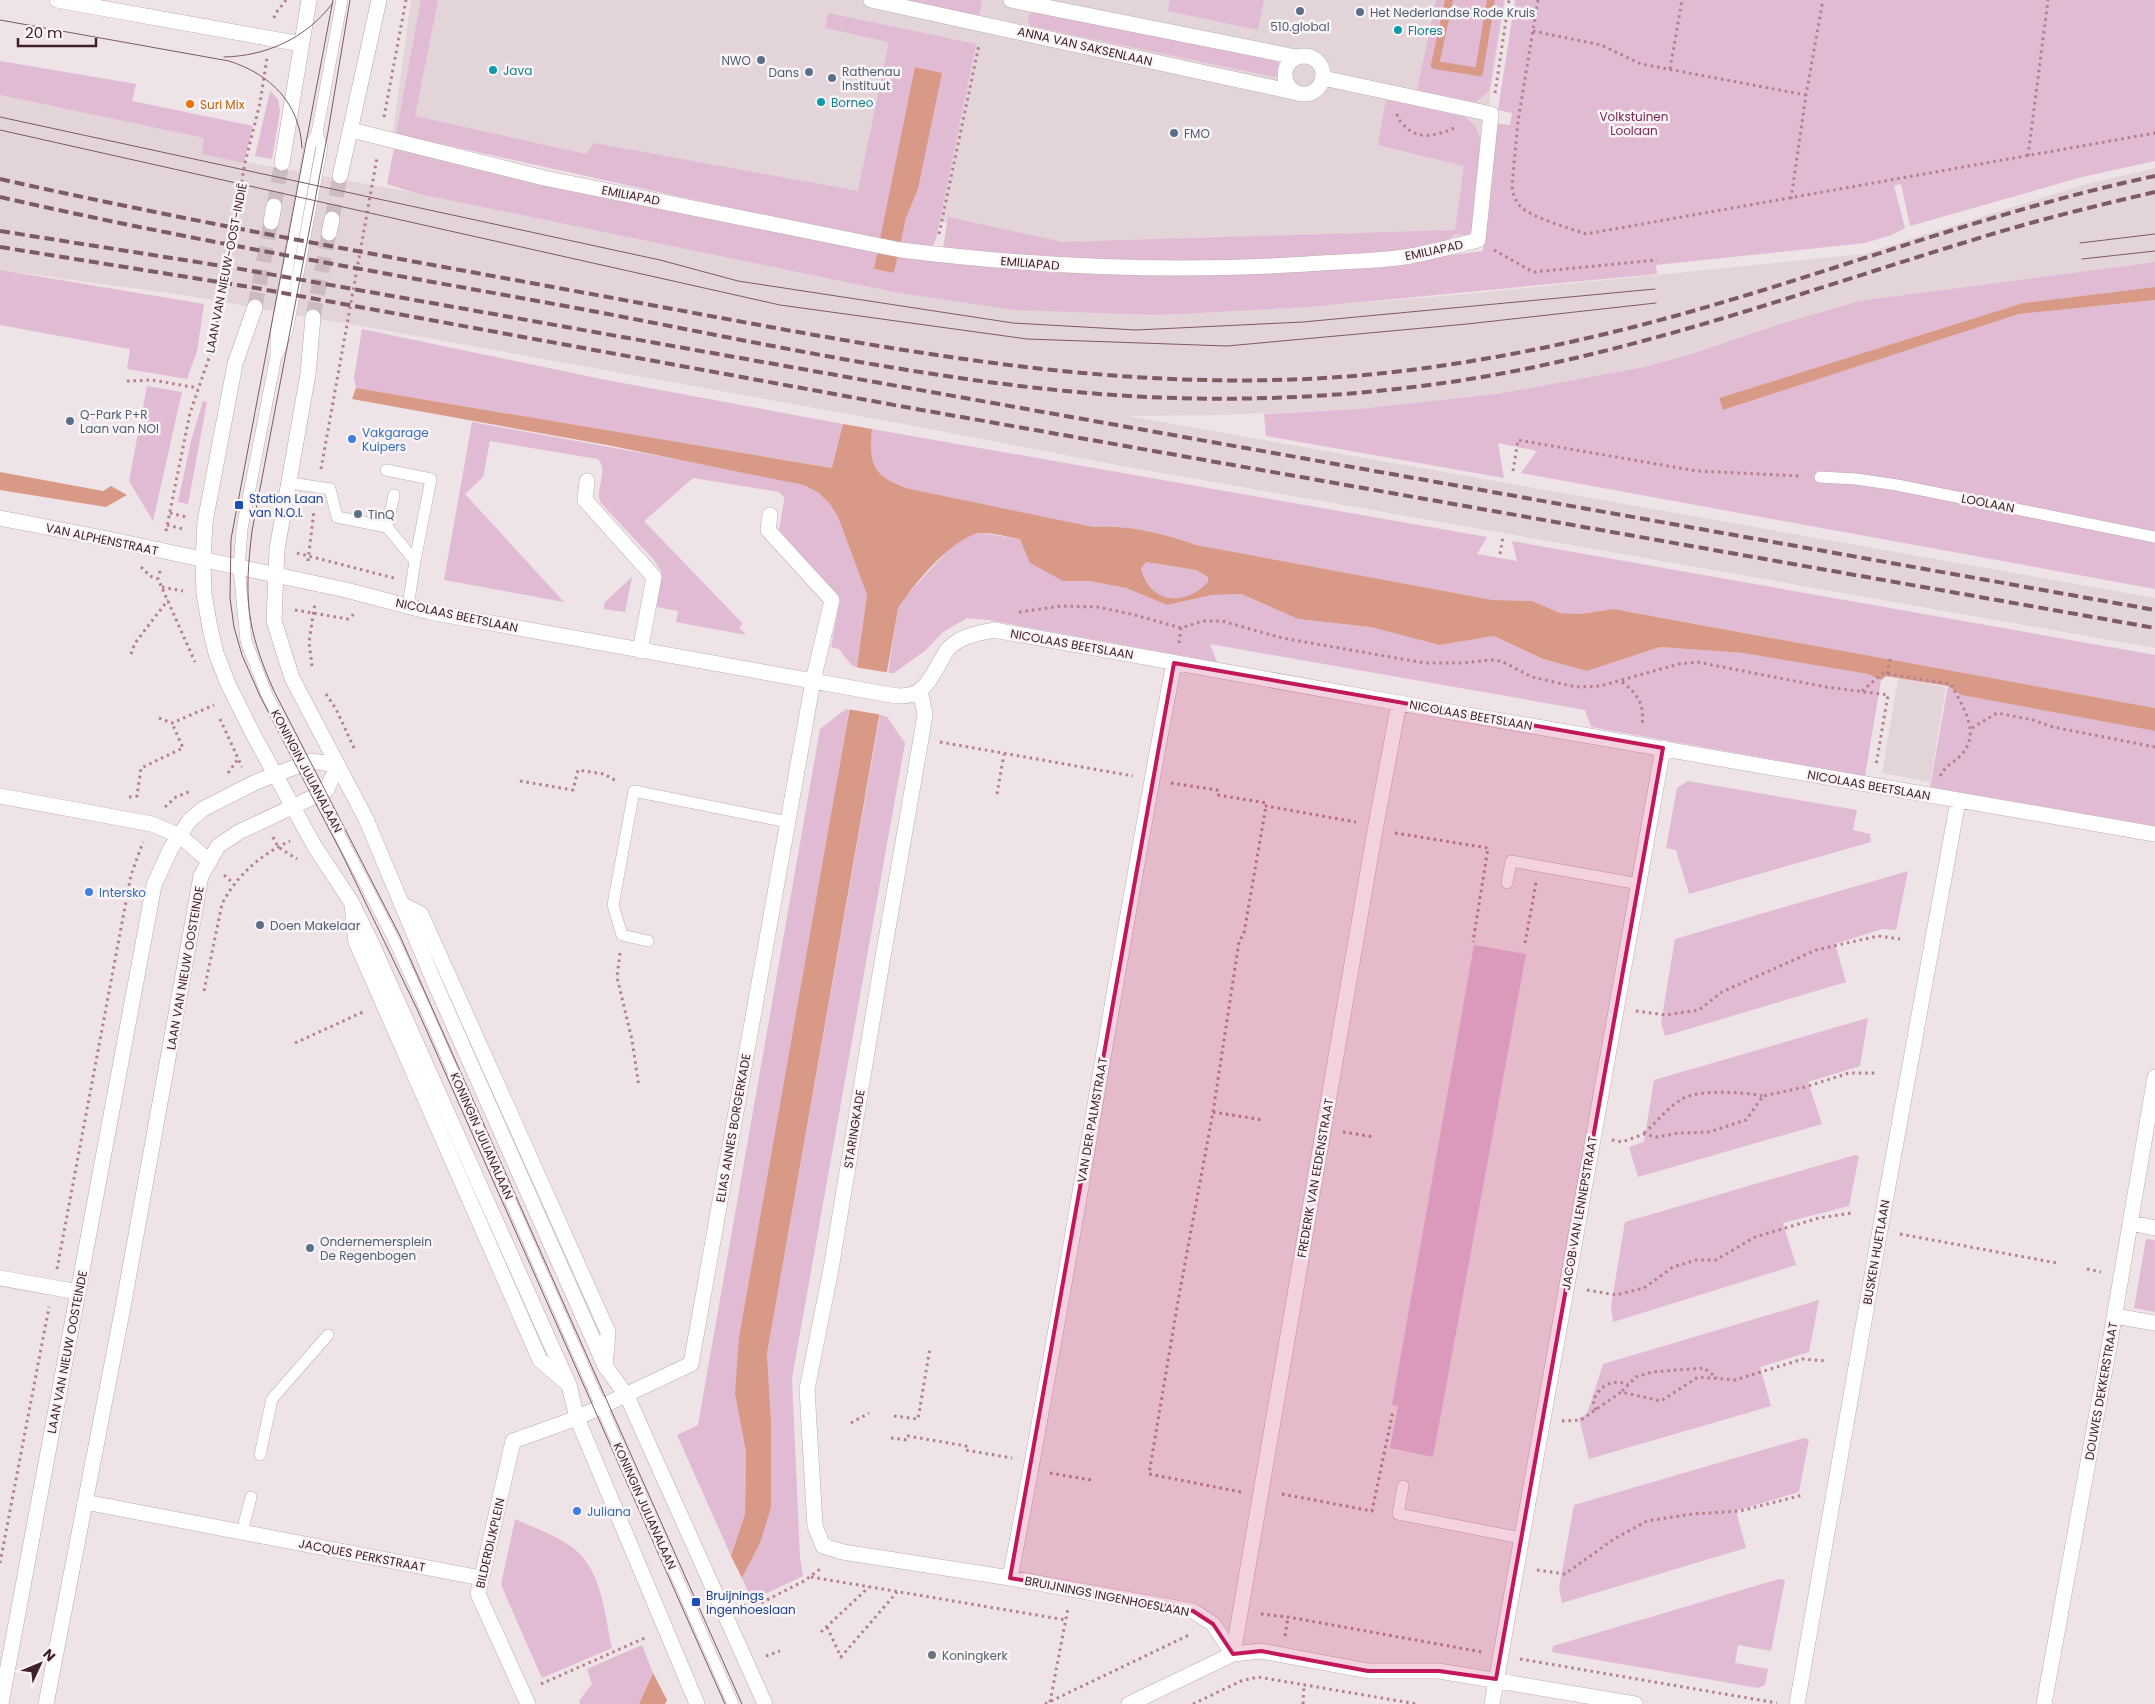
<svg xmlns="http://www.w3.org/2000/svg" width="2155" height="1704" font-family="Poppins,sans-serif">
<style>
.built{fill:#e2d4d9}
.green{fill:#e1bad4}
.water{fill:#d89986;fill-rule:evenodd}
.pier{fill:#eee3e7}
.lines{fill:none;stroke-linecap:round;stroke-linejoin:round}
.stream{stroke:#d89986;stroke-width:8}
.secondary-tunnel{stroke:#ccbcc1;stroke-width:15;stroke-dasharray:15 8;stroke-linecap:butt}
.lane-casing{stroke:#beacb1;stroke-width:12}
.street-casing{stroke:#beacb1;stroke-width:16}
.secondary-casing{stroke:#bea3ab;stroke-width:16}
.path{stroke:#b5808d;stroke-width:3;stroke-dasharray:2.5 4;stroke-linecap:butt}
.lane{stroke:#fff;stroke-width:11}
.street{stroke:#fff;stroke-width:15}
.secondary{stroke:#fff;stroke-width:15}
.tram{stroke:#7d5b62;stroke-width:1}
.rail{stroke:#7d5b62;stroke-width:4;stroke-dasharray:10 5;stroke-linecap:butt}
.marked{fill:#c2185b;fill-opacity:0.2;stroke:#c2185b;stroke-width:4;stroke-linejoin:round}
.service-dot{fill:#5c6f8a;stroke:#faf4f7;stroke-width:2}
.culture-dot{fill:#0f9aa8;stroke:#faf4f7;stroke-width:2}
.food-dot{fill:#e8710a;stroke:#faf4f7;stroke-width:2}
.shop-dot{fill:#3f7fe0;stroke:#faf4f7;stroke-width:2}
.transit-dot{fill:#1a4fb4;stroke:#faf4f7;stroke-width:2}
.worship-dot{fill:#6b7280;stroke:#faf4f7;stroke-width:2}
.labels{text-anchor:middle;dominant-baseline:central;stroke-width:5;stroke-linejoin:round;paint-order:stroke}
.service-label{font-size:12px;fill:#4e5e75;stroke:#faf4f7;text-anchor:start}
.culture-label{font-size:12px;fill:#0d838f;stroke:#faf4f7;text-anchor:start}
.street-label{font-size:12px;fill:#422027;stroke:#faf4f7}
.food-label{font-size:12px;fill:#c56008;stroke:#faf4f7;text-anchor:start}
.park-label{font-size:12px;fill:#7d2655;stroke:#faf4f7}
.shop-label{font-size:12px;fill:#366cbe;stroke:#faf4f7;text-anchor:start}
.transit-label{font-size:12px;fill:#164399;stroke:#faf4f7;text-anchor:start}
.worship-label{font-size:12px;fill:#5b616d;stroke:#faf4f7;text-anchor:start}
</style>
<rect width="100%" height="100%" fill="#eee3e7"/>
<path class="built" d="M411,0H1505L1489,103L1462,241L1065,248L946,223L906,218L880,239L393,132Z
M0,95L204,138L203,154L415,193L894,292L1160,315L1309,307L1467,294L1863,254L2083,185L2155,168V262L1859,301L1777,325L1695,353L1643,367L1496,394L1358,409L1222,415L1128,416L2155,598V648L1112,464L909,425L389,331L183,295L0,270Z
M1898,678L1946,687L1930,782L1882,773Z"/>
<path class="green" d="M421,0H438L415,116L586,154L594,143L858,191L889,42L825,28L828,13L976,44L936,239L933,245L922,248L900,243L906,218L918,189L942,73L880,241L396,134Z
M900,0H979L982,1L979,17Z
M1170,0H1264L1258,30L1168,11Z
M1436,0H1504L1489,91L1476,102L1417,90Z
M1515,0H2155V161L2082,177L1910,226L1901,184L1894,186L1905,228L1892,235L1865,243L1656,265L1657,274L1309,307L1160,315L1014,310L894,292L415,193L387,184L395,144L706,216L878,253L874,269L894,273L897,256L1057,273L1250,272L1406,261L1483,251L1496,123L1510,125L1512,113L1498,110Z
M1034,11L1276,61L1280,65L1279,74L1274,77L1031,26L1028,21L1029,15Z
M0,61L136,84L132,101L253,126L244,163L202,154L204,138L0,95Z
M270,91L278,99L280,111L272,159L255,156Z
M1386,100L1465,117L1475,126L1481,141L1473,236L1455,234C1440,251 1383,251 1360,253C1294,258 1229,263 1163,263C1089,262 1016,255 943,248L948,217L1063,242L1455,230L1464,166L1378,145Z
M2155,262V287L2023,303L1719,398L1723,410L2019,314L2155,300V589L1521,473L1537,451L1498,443L1504,478L1266,436L1264,414L1358,409L1496,394L1644,367L1695,353L1777,325L1859,301Z
M0,270L204,304L197,351L187,379L127,369L130,349L0,325Z
M362,329L601,379L843,424L833,468L356,388L354,378Z
M147,386L182,392L153,521L129,481Z
M203,401L207,402L188,504L178,502L191,441Z
M472,422L751,473L804,485L819,493L830,504L838,517L867,595L857,667L852,666L839,649L831,647L838,610L836,600L779,530L784,501V497L779,492L693,478L644,521L743,624L739,627L746,635L676,622L678,611L657,607L661,571L654,560L600,502C595,488 610,468 597,459L490,441L483,477L465,494L564,602L444,580Z
M872,429L1487,537L1477,554L1517,561L1512,541L2155,655V708L1615,609L1580,614L1559,613L1532,601L1493,600L1196,545C1167,534 1125,524 1094,527L910,489C873,477 869,466 872,429Z
M981,533L1020,539L1063,581H1089L1126,588L1167,605L1212,595L1241,594L1298,619L1370,627L1440,645L1494,636L1543,659L1587,671L1660,647L1743,653L1868,674L1881,680L1865,776L1591,727L1585,710L1210,644L1217,662L988,620L967,618L943,632L926,650L894,673H888L898,609L906,596L954,544L966,536Z
M1146,562L1196,570L1208,577L1209,582C1185,608 1152,604 1141,569Z
M632,577L625,612L604,609V603Z
M1948,686L1961,695L2155,731V826L1930,787Z
M846,709L849,710L735,1394L746,1452L745,1514L731,1556L677,1435L698,1425L820,729Z
M880,715L887,717L905,743L792,1378L800,1558L803,1576L757,1598L750,1596L742,1578L760,1543L771,1419L767,1354Z
M1688,781L1857,810L1853,830L1870,834L1871,842L1689,894L1676,850L1666,848L1677,788Z
M1908,871L1896,930L1882,929L1835,944L1846,982L1665,1036L1661,1023L1675,939Z
M1474,945L1526,954L1433,1457L1390,1448L1398,1406L1392,1405Z
M1868,1018L1860,1066L1808,1082L1822,1124L1638,1177L1629,1147L1644,1142L1654,1080Z
M1855,1155L1859,1156L1849,1206L1783,1223L1796,1265L1613,1322L1611,1306L1625,1222Z
M2146,1239L2155,1240V1312L2134,1308Z
M1819,1300L1809,1352L1760,1367L1771,1406L1589,1459L1579,1418L1587,1414L1603,1364Z
M1804,1438L1809,1439L1799,1492L1736,1511L1746,1548L1562,1603L1559,1588L1574,1505Z
M515,1519C536,1529 563,1537 580,1554C603,1579 605,1617 612,1648L542,1678L501,1585Z
M1779,1579L1785,1580L1771,1651L1738,1645L1735,1663L1768,1669L1765,1685L1758,1688L1552,1652L1553,1646Z
M642,1645L653,1673L639,1704H580L579,1701L592,1684L587,1669Z"/>
<path class="water" d="M915,67L942,73L918,189L906,218L894,273L874,269Z
M2155,287V300L2019,314L1723,410L1719,398L2023,303Z
M356,388L832,468L843,424L872,429C869,466 873,477 910,489L1094,527C1125,524 1167,534 1196,545L1493,600L1532,601L1560,613L1580,614L1614,609L2155,708V731L1961,695L1948,686L1886,676L1881,680L1868,674L1743,653L1660,647L1587,671L1543,659L1494,636L1440,645L1370,627L1298,619L1241,594L1212,595L1167,605L1126,588L1089,581H1063L1030,563L1020,539C1008,537 994,533 982,533C956,533 911,587 898,609L767,1354L771,1419V1507L760,1543L742,1578L731,1556L745,1514L746,1452L735,1394L739,1338L857,667L867,595L838,517L830,504L819,493L804,485L607,445L352,399ZM1146,562L1196,570L1208,577V582C1185,607 1151,604 1141,569Z
M0,472L103,491L111,486L127,495L106,507L0,490Z
M653,1673L667,1700L665,1704H639Z"/>
<path class="pier" d="M854,667L891,673L883,715L847,709Z"/>
<g class="lines">
<path class="stream" d="M1449,0L1435,65L1479,72L1491,0"/>
<path class="secondary-tunnel" d="M274,206L282,163
M332,219L340,176
M255,307L271,222
M313,317L329,233"/>
<g class="lane-casing">
<path id="lane" d="M342,0L317,133L310,146L276,331V356L242,529L239,568L246,641L267,695L393,938L424,1006L733,1704
M278,353L287,332L322,147L317,133
M386,470L431,479L415,561
M1820,477L1856,479L1897,485L2155,537
M290,483L330,489L337,517L387,527L415,561L408,606
M387,527L394,495
M1507,883L1511,861L1639,884
M648,941L622,935L613,905L634,791L788,822
M260,1455L272,1399L328,1335
M1403,1486L1398,1514L1521,1538
M242,1532L251,1497"/>
</g>
<g class="street-casing">
<path id="street" d="M57,0L301,44
M871,0L1298,93
M1011,0L1296,57
M1285 75a19 19 0 1 1 38 0a19 19 0 1 1-38 0Z
M351,130L544,178L901,250C1037,267 1169,273 1306,264C1338,261 1372,262 1404,257C1429,253 1454,246 1478,240L1491,114L1323,78
M587,481L585,500L654,577L640,651
M0,518L108,539L346,590L430,612L891,695C919,700 928,685 940,662C943,658 945,652 948,649C960,636 978,633 994,630L1399,703L2155,834
M920,691L925,714L921,739L880,974L831,1269L807,1389L815,1526L823,1546L843,1552L1010,1578L1193,1611L1213,1624L1233,1654
M352,904L356,942L540,1360L569,1385
M401,904L421,914L608,1332L605,1366
M2130,1223L2155,1228
M0,1278L78,1292
M2115,1316L2155,1323
M85,1502L481,1578
M1010,1578C1070,1274 1115,967 1174,663
M1233,1654L1375,830L1399,703
M528,1704L478,1594L513,1441L577,1418L691,1364L813,681L832,600L768,530L770,515
M1129,1704L1233,1654L1261,1651L1368,1671H1439L1635,1704
M1492,1704L1663,748
M1797,1704L1880,1230L1958,801
M2044,1704L2111,1336L2155,1077"/>
</g>
<g class="secondary-casing">
<path id="secondary" d="M282,163L309,0
M340,176L379,0
M271,222L274,206
M329,233L332,219
M255,307L235,364L205,522L203,561L204,594L210,628L216,653L228,684L253,734L315,847L352,903L372,944L569,1385L577,1418L697,1704
M313,317L308,374L277,549L274,621L292,678L366,819L433,979L605,1366L627,1396L765,1704
M0,796L152,824L180,836L209,861
M1,1704L154,885L171,848L190,820L203,809L256,782L311,761L338,765
M46,1704L123,1307L201,876L218,846L239,832L326,791L338,765"/>
</g>
<path class="path" d="M1538,0L1518,121L1512,186C1513,194 1515,201 1521,207C1533,218 1569,228 1586,234L2155,133
M274,18L275,14L286,0
M1533,31L1601,45L1641,64L1806,95
M1670,69L1682,0
M1495,93L1509,0
M1397,114C1398,119 1400,121 1403,124C1417,141 1436,136 1454,128
M384,117L406,0
M2028,156L2048,0
M1791,199L1806,95L1823,0
M939,234L979,45
M1494,250L1533,272L1657,260
M127,381L152,380L198,388
M321,469L377,158
M1513,471L1518,440L1697,471L1802,476
M170,513L186,517
M167,525L183,529
M166,531L190,413L212,349L245,163L260,103L267,58
M297,553L394,578
M1500,554L1503,537
M308,561L314,510
M141,567L150,576L158,579
M160,571L158,579L195,662
M162,587L183,591
M295,610L348,619L354,614
M1019,612L1061,606L1098,607L1135,615L1181,628L1203,621H1222L1282,638L1425,663H1464L1490,660L1501,661L1532,677L1576,687L1600,686L1679,664L1697,662L1826,687L1888,695L1876,765
M1179,643L1181,628
M131,654L135,643L168,600
M312,666L309,642L315,603
M1887,674L1891,656
M1622,682C1637,693 1645,705 1642,725
M1862,691L1883,673L1951,684C1962,706 1982,733 1961,755C1954,763 1944,766 1940,777
M326,694L336,709L354,748
M159,718L172,723L214,705
M220,719L242,767
M1972,728L1997,713L2033,720L2053,727L2155,747
M940,742L1133,776
M228,773L238,759
M520,781L573,790L578,770L604,774L618,782
M1171,783L1217,790V795L1267,803L1266,806L1356,822
M997,794L1004,754
M129,797L137,796L141,768L183,748L172,723
M165,807L176,797L191,791
M1395,833L1488,848L1473,942
M273,837L278,847L297,859
M224,875L233,883
M1525,943L1536,883
M620,953L617,977L632,1040L639,1087
M204,991L222,904C236,876 261,854 290,841
M1636,1011L1666,1015L1699,1010L1722,992L1816,950L1878,936L1900,939
M295,1043L365,1011
M1213,1112L1263,1120
M1343,1132L1375,1137
M1644,1133C1657,1122 1667,1108 1682,1099C1698,1089 1745,1092 1763,1096
M1612,1140L1622,1142L1644,1134L1657,1137L1679,1133L1709,1132L1746,1120L1763,1096L1805,1087L1849,1073H1877
M1900,1234L2057,1263
M57,1269L131,875L143,842
M2087,1269L2101,1272
M1587,1290L1616,1295L1644,1288L1673,1267L1696,1260H1716L1755,1237L1819,1218L1852,1213
M1622,1391L1636,1377L1652,1372L1704,1368L1717,1378
M1596,1410L1593,1401C1600,1385 1611,1379 1628,1384
M894,1416L918,1419L930,1348
M1562,1421L1581,1420L1621,1392L1661,1401L1698,1377L1735,1380L1803,1359L1826,1361
M851,1423L869,1413
M891,1438L907,1440L908,1436L966,1446L965,1450L1012,1458
M1050,1473L1091,1480
M1241,1492L1149,1474L1178,1301L1213,1112L1239,942L1244,933L1266,806
M1282,1494L1372,1511L1393,1411
M0,1563L49,1307
M1537,1570L1565,1574L1614,1539L1647,1521L1692,1514L1740,1511L1803,1495
M811,1577L1066,1620
M743,1605L753,1607L804,1581L823,1567
M1261,1614L1288,1617L1482,1652
M827,1627L841,1657L897,1592
M821,1632L869,1587
M1285,1636L1288,1617
M766,1656L780,1651
M1520,1659L1777,1703
M541,1684L647,1637
M1050,1702L1068,1608
M1045,1704L1191,1634
M1193,1704L1241,1681L1258,1677L1417,1704
M1303,1704L1304,1684"/>
<use href="#lane" class="lane"/>
<use href="#street" class="street"/>
<use href="#secondary" class="secondary"/>
<path class="tram" d="M333,0L231,539L230,598L234,627L242,655L260,696L342,854L417,1009L725,1704
M350,0L328,132L252,531C244,598 246,628 274,691L400,936L742,1704
M0,20L229,61C270,74 300,103 302,148
M224,57C267,56 306,38 332,4
M0,117L660,260L738,281L1013,323L1136,330L1303,322L1655,289
M0,130L780,305L1027,339L1227,346L1467,324L1656,303
M2080,243L2155,234
M2082,259L2155,251"/>
<path class="rail" d="M0,179C209,226 419,262 629,301C893,349 1149,405 1418,369C1517,356 1614,334 1710,306C1858,263 2003,208 2155,176
M0,197C201,243 405,276 608,314C759,343 912,376 1066,391C1187,403 1309,401 1429,385C1613,361 1787,297 1963,243C2026,223 2090,207 2155,192
M0,231L235,268L2155,610
M0,247L256,288L916,409L2155,628"/>
</g>
<path class="marked" d="M1174,663L1663,748L1496,1679L1439,1671H1368L1261,1651L1233,1654L1213,1624L1193,1611L1010,1578Z"/>
<g class="service-dot">
<circle cx="1300" cy="11" r="5"/>
<circle cx="1360" cy="12" r="5"/>
<circle cx="761" cy="60" r="5"/>
<circle cx="809" cy="72" r="5"/>
<circle cx="832" cy="78" r="5"/>
<circle cx="1174" cy="133" r="5"/>
<circle cx="70" cy="421" r="5"/>
<circle cx="358" cy="514" r="5"/>
<circle cx="260" cy="925" r="5"/>
<circle cx="310" cy="1248" r="5"/>
</g>
<g class="culture-dot">
<circle cx="1398" cy="30" r="5"/>
<circle cx="493" cy="70" r="5"/>
<circle cx="821" cy="102" r="5"/>
</g>
<circle class="food-dot" cx="190" cy="104" r="5"/>
<g class="shop-dot">
<circle cx="352" cy="439" r="5"/>
<circle cx="89" cy="892" r="5"/>
<circle cx="577" cy="1511" r="5"/>
</g>
<g class="transit-dot">
<rect x="234" y="500" width="10" height="10" rx="2.5"/>
<rect x="691" y="1597" width="10" height="10" rx="2.5"/>
</g>
<circle class="worship-dot" cx="932" cy="1655" r="5"/>
<g class="labels">
<g class="service-label">
<text x="1370" y="12">Het Nederlandse Rode Kruis</text>
<text x="1300" y="26" text-anchor="middle">510.global</text>
<text x="751" y="60" text-anchor="end">NWO</text>
<text x="842" y="71">Rathenau<tspan x="842" dy="14">Instituut</tspan></text>
<text x="799" y="72" text-anchor="end">Dans</text>
<text x="1184" y="133">FMO</text>
<text x="80" y="414">Q-Park P+R<tspan x="80" dy="14">Laan van NOI</tspan></text>
<text x="368" y="514">TinQ</text>
<text x="270" y="925">Doen Makelaar</text>
<text x="320" y="1241">Ondernemersplein<tspan x="320" dy="14">De Regenbogen</tspan></text>
</g>
<g class="culture-label">
<text x="1408" y="30">Flores</text>
<text x="503" y="70">Java</text>
<text x="831" y="102">Borneo</text>
</g>
<g class="street-label">
<text transform="translate(1085 46) rotate(13)">ANNA VAN SAKSENLAAN</text>
<text transform="translate(631 195) rotate(11)">EMILIAPAD</text>
<text transform="translate(1434 250) rotate(-12)">EMILIAPAD</text>
<text transform="translate(1030 263) rotate(5)">EMILIAPAD</text>
<text transform="translate(226 268) rotate(-79)">LAAN VAN NIEUW-OOST-INDIË</text>
<text transform="translate(1988 503) rotate(11)">LOOLAAN</text>
<text transform="translate(102 539) rotate(12)">VAN ALPHENSTRAAT</text>
<text transform="translate(457 615) rotate(12)">NICOLAAS BEETSLAAN</text>
<text transform="translate(1072 644) rotate(10)">NICOLAAS BEETSLAAN</text>
<text transform="translate(1471 715) rotate(10)">NICOLAAS BEETSLAAN</text>
<text transform="translate(307 771) rotate(62)">KONINGIN JULIANALAAN</text>
<text transform="translate(1869 785) rotate(10)">NICOLAAS BEETSLAAN</text>
<text transform="translate(185 968) rotate(-80)">LAAN VAN NIEUW OOSTEINDE</text>
<text transform="translate(1092 1120) rotate(-80)">VAN DER PALMSTRAAT</text>
<text transform="translate(733 1128) rotate(-80)">ELIAS ANNES BORGERKADE</text>
<text transform="translate(854 1129) rotate(-81)">STARINGKADE</text>
<text transform="translate(482 1136) rotate(66)">KONINGIN JULIANALAAN</text>
<text transform="translate(1315 1178) rotate(-80)">FREDERIK VAN EEDENSTRAAT</text>
<text transform="translate(1579 1213) rotate(-80)">JACOB VAN LENNEPSTRAAT</text>
<text transform="translate(1876 1252) rotate(-80)">BUSKEN HUETLAAN</text>
<text transform="translate(67 1352) rotate(-79)">LAAN VAN NIEUW OOSTEINDE</text>
<text transform="translate(2101 1391) rotate(-80)">DOUWES DEKKERSTRAAT</text>
<text transform="translate(645 1506) rotate(66)">KONINGIN JULIANALAAN</text>
<text transform="translate(490 1543) rotate(-77)">BILDERDIJKPLEIN</text>
<text transform="translate(362 1555) rotate(11)">JACQUES PERKSTRAAT</text>
<text transform="translate(1107 1596) rotate(11)">BRUIJNINGS INGENHOESLAAN</text>
</g>
<g class="food-label">
<text x="200" y="104">Suri Mix</text>
</g>
<g class="park-label">
<text x="1634" y="116">Volkstuinen<tspan x="1634" dy="14">Loolaan</tspan></text>
</g>
<g class="shop-label">
<text x="362" y="432">Vakgarage<tspan x="362" dy="14">Kuipers</tspan></text>
<text x="99" y="892">Intersko</text>
<text x="587" y="1511">Juliana</text>
</g>
<g class="transit-label">
<text x="249" y="498">Station Laan<tspan x="249" dy="14">van N.O.I.</tspan></text>
<text x="706" y="1595">Bruijnings<tspan x="706" dy="14">Ingenhoeslaan</tspan></text>
</g>
<g class="worship-label">
<text x="942" y="1655">Koningkerk</text>
</g>
</g>
<g transform="translate(40 1664) rotate(46)" stroke="#faf4f7" stroke-width="4" paint-order="stroke">
<path d="M0-4L9 19L0 12L-9 19Z" fill="#422027"/>
<text y="-8" font-size="14" font-weight="bold" text-anchor="middle" fill="#422027">N</text>
</g>
<path d="M18 38v8h78v-8" fill="none" stroke="#422027" stroke-width="2.5"/>
<text x="25" y="38" font-size="15" fill="#422027" stroke="#faf4f7" stroke-width="4" paint-order="stroke">20 m</text>
</svg>
